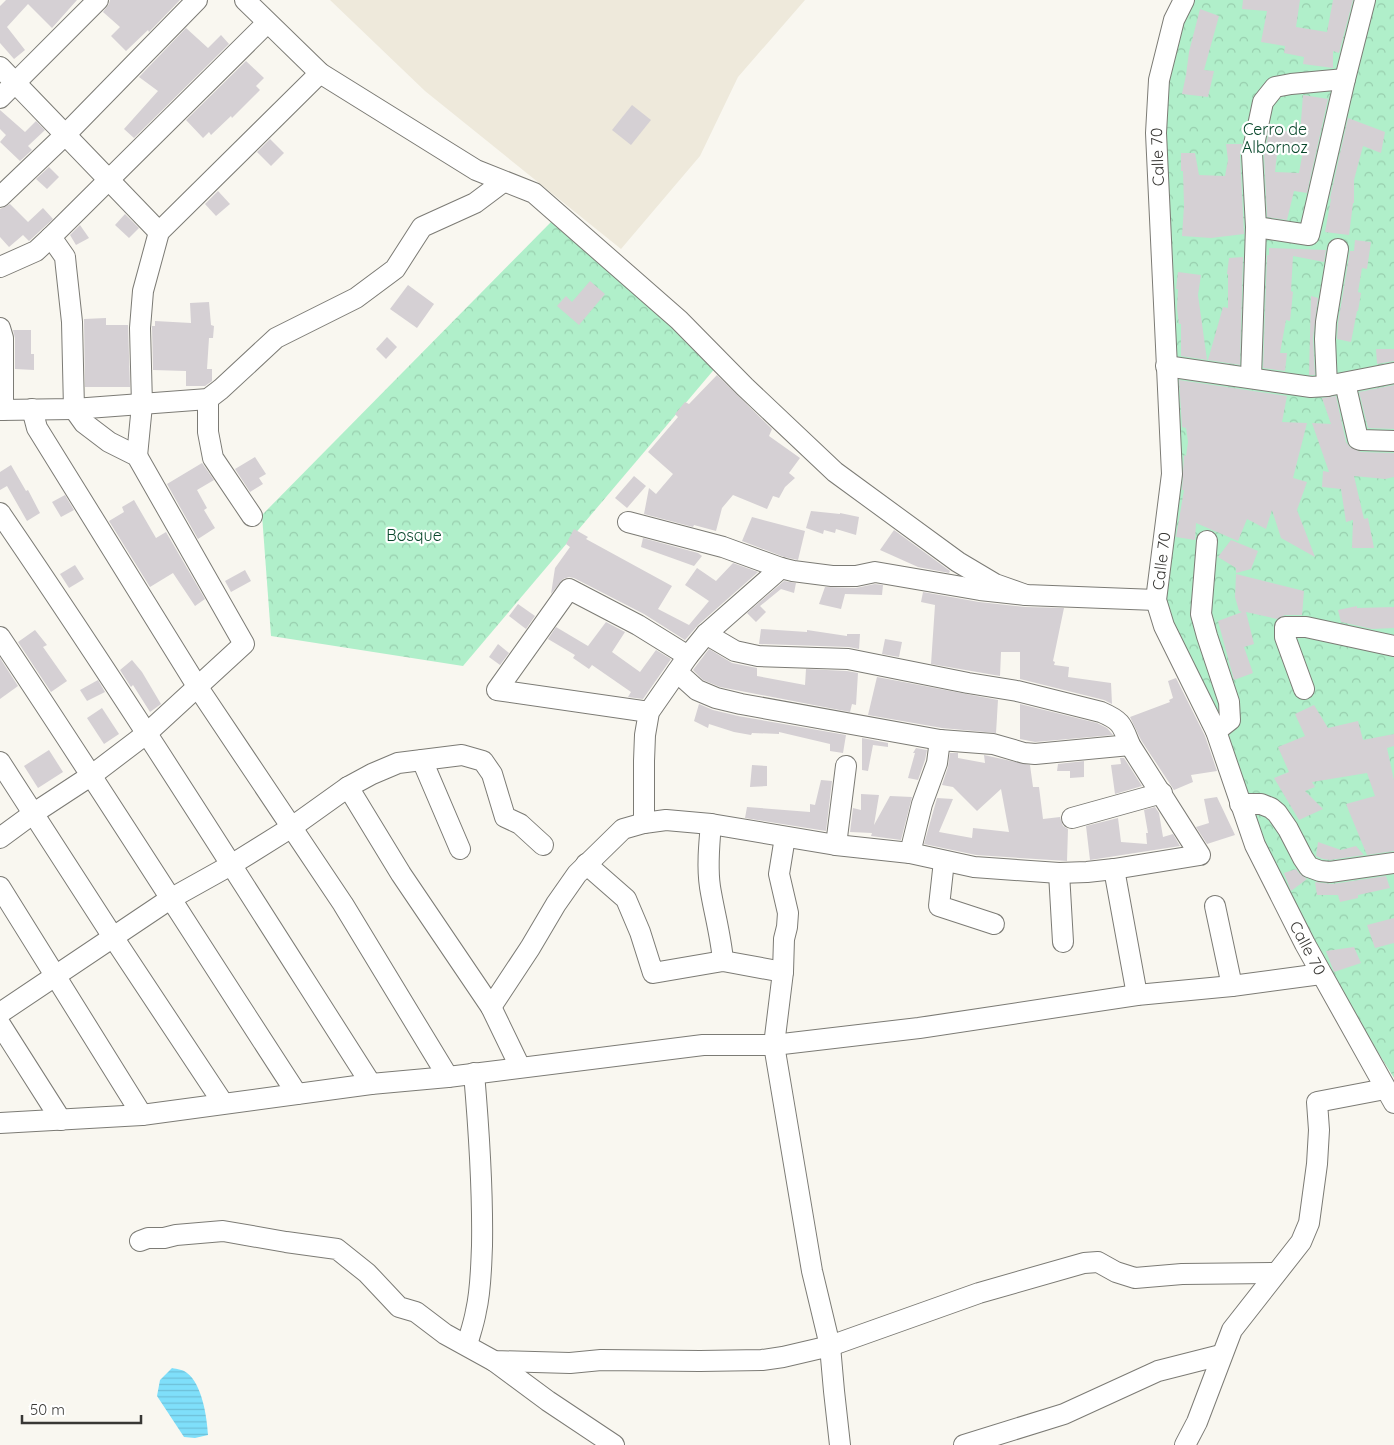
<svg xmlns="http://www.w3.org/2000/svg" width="1394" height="1445" viewBox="0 0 1394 1445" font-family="Quicksand,sans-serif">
<defs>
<pattern id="forest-crowns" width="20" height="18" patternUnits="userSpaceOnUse" patternTransform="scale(1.25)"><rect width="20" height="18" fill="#b0efca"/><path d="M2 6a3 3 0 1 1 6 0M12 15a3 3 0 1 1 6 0" fill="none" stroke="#98ceae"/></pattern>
<pattern id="water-rules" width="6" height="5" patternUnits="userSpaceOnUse" patternTransform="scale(1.25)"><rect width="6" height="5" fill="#7fdffa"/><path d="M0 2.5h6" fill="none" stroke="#6ec0d7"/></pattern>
</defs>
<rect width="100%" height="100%" fill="#f9f7f0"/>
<polygon fill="#eee9db" points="330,0 805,0 738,77 700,156 621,249 425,91"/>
<g fill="url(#forest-crowns)">
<polygon points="1189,0 1394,0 1394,1078 1327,971 1262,844 1161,601 1170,367 1156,126"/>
<polygon points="552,221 717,366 463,666 271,636 262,515"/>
</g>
<path fill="url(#water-rules)" d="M172,1368C177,1369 184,1370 187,1373C202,1384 207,1417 208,1435L195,1438L184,1437L157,1396L160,1380Z"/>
<g fill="#d5d0d4" fill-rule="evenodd">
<polygon points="6,0 77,0 52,28 28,4 7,27 25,50 14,59 0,43 0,6"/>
<polygon points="110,0 180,0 149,32 148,30 126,51 111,36 120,27 103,12 109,4"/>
<polygon points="1243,0 1300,0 1296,27 1327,32 1333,0 1353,0 1339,53 1333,51 1333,68 1303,64 1304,57 1284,53 1285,46 1261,42 1267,11 1242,9"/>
<polygon points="1200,9 1219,16 1204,70 1214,71 1208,97 1182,94 1186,75 1189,52"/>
<polygon points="186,28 208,48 221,35 229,44 134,138 124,129 158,91 139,77"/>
<polygon points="246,61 264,78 256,86 260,90 232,118 231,116 211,135 209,132 203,138 186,120"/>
<path d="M1303,95L1328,99L1307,193L1294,191L1287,220L1267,217L1264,155L1269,131L1273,132V128L1300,134ZM1278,145L1303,151L1299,173L1275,172Z"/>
<polygon points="632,105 651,120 631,145 612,130"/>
<polygon points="0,110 25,132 36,121 45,130 28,146 32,150 20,161 0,142 6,135 0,129"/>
<polygon points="1348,118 1385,132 1381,153 1363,146 1354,180 1354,203 1353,203 1349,235 1325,232 1331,199 1330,198"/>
<polygon points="270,139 284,153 271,166 257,152"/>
<polygon points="1226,144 1242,144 1240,155 1244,234 1211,238 1182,236 1184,206 1183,171 1181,171 1181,153 1195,153 1199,175 1225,176 1228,160"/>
<polygon points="49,167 59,177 47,189 36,179"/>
<polygon points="218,191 230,204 216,216 205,204"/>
<polygon points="10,204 28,222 43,208 53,219 29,241 23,235 9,247 0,237 0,209"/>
<polygon points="125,214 139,228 129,238 115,225"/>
<polygon points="80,225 89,238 76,245 70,235"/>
<polygon points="1355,240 1371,242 1367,269 1362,268 1358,292 1361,293 1358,311 1357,311 1351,342 1337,339 1338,323 1350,251 1354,251"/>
<polygon points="1269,248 1326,250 1324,262 1293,256 1291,291 1293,292 1290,321 1286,320 1280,353 1287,353 1285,371 1263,368 1267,255 1269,255"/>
<polygon points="1243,257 1240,365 1208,360 1223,307 1228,308 1228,274 1227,274 1229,258"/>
<polygon points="1178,272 1201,275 1198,295 1207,360 1181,356 1181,324 1179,324 1177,308 1178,289 1176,289"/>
<polygon points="590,281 605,294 579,325 557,306 566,296 572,302"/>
<polygon points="408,285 434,304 417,328 390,309"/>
<polygon points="1311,296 1318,298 1313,338 1315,375 1309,375"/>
<polygon points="209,302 211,325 214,326 213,338 209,338 207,369 212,369 212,381 205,386 186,386 186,371 153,370 152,328 152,326 155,326 155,321 191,323 190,303"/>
<polygon points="106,318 106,325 128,325 130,387 85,387 84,319"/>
<polygon points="13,330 31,330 31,354 34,354 34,370 15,369 15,338"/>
<polygon points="387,337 397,347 386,359 376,349"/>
<polygon points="1376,349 1394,349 1394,361 1377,364"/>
<polygon points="717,375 772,429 769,436 800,458 789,473 795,478 785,487 779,498 773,496 767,509 733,495 722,508 716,531 694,525 693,527 644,514 649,488 656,494 673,474 648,452 678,417 675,414 685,402 689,404"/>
<polygon points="1179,380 1287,396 1282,422 1307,423 1293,478 1307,482 1297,510 1315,557 1281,538 1272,510 1266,529 1247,519 1238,541 1196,523 1195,540 1176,537 1184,490 1182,490 1184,455 1186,456 1188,442 1186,428 1182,427"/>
<polygon points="1394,385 1394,429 1368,428 1359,392"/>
<polygon points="1336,396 1346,442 1350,447 1361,452 1394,453 1394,477 1385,479 1354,476 1364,519 1368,518 1374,548 1352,548 1353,520 1346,522 1341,489 1322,487 1323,471 1329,472 1312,423 1331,424 1322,398"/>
<polygon points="255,457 266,474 259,478 263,484 250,492 235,469"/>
<polygon points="202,463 214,480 197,490 207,508 204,510 215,528 198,539 167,484"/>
<polygon points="11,465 26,491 28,490 40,513 27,521 7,486 0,490 0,472"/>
<polygon points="634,476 646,486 627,508 615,498"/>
<polygon points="65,495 74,510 61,517 52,502"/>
<polygon points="134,500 156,538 166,532 205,599 195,606 173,573 150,587 109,521 124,512 122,507"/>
<polygon points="811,511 840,514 840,513 859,517 856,535 836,529 835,533 824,530 823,534 806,528"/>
<polygon points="752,517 805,531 798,560 784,557 742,541"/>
<polygon points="574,529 588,537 586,539 672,586 658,609 689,625 709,601 685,585 697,568 716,581 733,563 758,572 698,625 685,640 644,614 574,578 569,577 563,579 551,594 555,568 570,547 566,544"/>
<polygon points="894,530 950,571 949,573 918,567 880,550"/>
<polygon points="643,538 698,553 702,556 694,566 641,547"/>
<polygon points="1231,540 1258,551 1251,569 1236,573 1236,568 1218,557"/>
<polygon points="75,565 84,579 69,588 60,574"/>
<polygon points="245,570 251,581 231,592 225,581"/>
<polygon points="1236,574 1304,591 1302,615 1285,615 1277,619 1246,612 1254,644 1244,647 1253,673 1234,680 1218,621 1242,612 1239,611 1235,597"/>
<polygon points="784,581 796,583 794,593 781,589 760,606 766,612 756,622 747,613"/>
<polygon points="875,584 883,585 882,595 845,594 841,609 819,604 825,587 856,588"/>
<polygon points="923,592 979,602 1025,607 1064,608 1053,661 1055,662 1054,665 1069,667 1068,677 1111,683 1112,704 1104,700 1020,679 1020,652 1001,652 1000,676 931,664 935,605 921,602"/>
<polygon points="518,604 535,616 526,629 509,616"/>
<polygon points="1357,606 1357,608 1394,607 1394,628 1372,629 1341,622 1338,610"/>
<polygon points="606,622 625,632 612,652 640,672 656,650 671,659 643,699 628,697 631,692 592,665 589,669 573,658 575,655 548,639 556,627 588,646"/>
<polygon points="761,629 807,632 807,630 847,636 847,634 860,634 859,649 849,647 759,644"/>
<polygon points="35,630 47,645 43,647 67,681 51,692 18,642"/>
<polygon points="885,639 902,642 899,657 882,654"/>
<polygon points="498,644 509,653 500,665 489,657"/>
<polygon points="709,649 732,663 757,668 757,676 805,685 806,669 847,671 858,673 856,705 852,704 850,712 720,687 703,680 693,670"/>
<polygon points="0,658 18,686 0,699"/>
<polygon points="132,660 142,672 161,704 150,712 133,685 131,687 120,670"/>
<polygon points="877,677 998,700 996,733 942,728 868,715"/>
<polygon points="1176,678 1205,736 1217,771 1191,775 1193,782 1174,790 1141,740 1130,717 1170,702 1169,700 1173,698 1168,681"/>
<polygon points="98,680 105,692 87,701 80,690"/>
<polygon points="699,704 713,710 738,716 846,735 843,753 830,751 830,744 779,732 779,734 752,733 751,735 734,732 709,724 708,728 694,721"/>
<polygon points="1020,704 1097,723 1107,728 1113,735 1035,742 1020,739"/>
<polygon points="1314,705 1328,728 1358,721 1363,740 1394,734 1394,746 1387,748 1394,780 1394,851 1367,855 1346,804 1375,796 1367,773 1312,782 1315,787 1305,791 1323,809 1299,820 1274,778 1289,772 1278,747 1305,736 1295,714"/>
<polygon points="102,708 119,734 104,744 87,718"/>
<polygon points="862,738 888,743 888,747 873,745 868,771 862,770"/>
<polygon points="916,748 927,750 925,760 918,780 908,778 915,753 913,753"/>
<polygon points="49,750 63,772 38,788 24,766"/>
<polygon points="950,753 958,753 958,758 985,763 984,755 1030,765 1033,787 1039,787 1043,819 1060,817 1063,826 1068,829 1067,861 976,855 924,844 937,798 953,799 939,832 972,838 973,828 1009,832 1001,789 977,811 953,787 942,785 948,767"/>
<polygon points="1120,758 1124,758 1142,786 1115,794 1111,765 1121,764"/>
<polygon points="1084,761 1084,777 1070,778 1070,771 1057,771 1058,764"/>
<polygon points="752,765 767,766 767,786 750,787"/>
<polygon points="821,780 832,781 826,831 745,818 747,807 810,812 810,804 815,805"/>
<polygon points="861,794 879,795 874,825 890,796 912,797 901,840 871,836 872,833 850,832 853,808 861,810"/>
<polygon points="1217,797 1235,835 1207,844 1196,827 1209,823 1204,799"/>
<polygon points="1155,807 1159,813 1163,837 1173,834 1180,846 1090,860 1086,826 1118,818 1121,842 1147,844 1146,833 1148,833 1144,810"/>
<polygon points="1318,842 1341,850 1356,846 1364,855 1330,860 1323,859 1316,856"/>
<polygon points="1296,869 1300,874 1307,879 1291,891 1284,873"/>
<polygon points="1386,876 1390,888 1358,895 1358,898 1340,902 1338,895 1317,895 1315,882 1332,884"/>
<polygon points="1394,918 1394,943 1375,948 1367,925"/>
<polygon points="1354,947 1361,963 1334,972 1326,951"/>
</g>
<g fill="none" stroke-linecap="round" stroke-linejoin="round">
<g stroke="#7c7b75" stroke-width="22">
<g id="minor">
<polyline points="245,0 320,73 476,170 534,193 679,320 745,387 835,472 958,562 995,584 1026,595"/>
<polyline points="1184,0 1174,20 1159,80 1156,133 1172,474 1156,600 1164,626 1216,731 1255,845 1305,944 1394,1103"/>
<polyline points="0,67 159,232"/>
<polyline points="0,98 98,0"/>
<polyline points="0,197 65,135 197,0"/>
<polyline points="1256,227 1309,235 1345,79 1365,0"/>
<polyline points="0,267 36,251 51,237 267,23"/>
<polyline points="0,328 3,338 3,410"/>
<polyline points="1166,366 1311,387 1327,386 1394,373"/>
<polyline points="1251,377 1256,227 1252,154 1263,102 1275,87 1291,84 1345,79"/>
<polyline points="1345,383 1358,439 1361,440 1394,441"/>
<polyline points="1327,386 1325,339 1326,322 1338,249"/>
<polyline points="208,399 208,432 213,458 252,516"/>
<polyline points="32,409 37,428 197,686 343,904 448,1077"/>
<polyline points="0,410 74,409 208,399 221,389 276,338 356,298 395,269 422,227 475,203 503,182"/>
<polyline points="137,456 142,405 140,328 143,291 159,232 320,73"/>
<path d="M0,513C128,700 249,893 371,1084"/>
<polyline points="628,522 723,547 781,568 793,571 832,576 856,576 875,572 980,590 1026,595 1156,600"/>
<polyline points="1207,541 1201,614 1207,636 1229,702 1230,720 1216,731"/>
<path d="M0,637C101,788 198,942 297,1094"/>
<polyline points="677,672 697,690 716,698 741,704 940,740 993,744 1024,753 1035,754 1130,745"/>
<polyline points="1304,689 1285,637 1285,627 1306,627 1394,646"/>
<polyline points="649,712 497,690 569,589 638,625 688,656"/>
<polyline points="422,760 460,849"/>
<polyline points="0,762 113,937 223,1103"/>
<polyline points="348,787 401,874 491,1007 520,1067"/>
<polyline points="1240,804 1261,804 1271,808 1277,813 1288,829 1303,858 1309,867 1320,871 1330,872 1394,863"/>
<polyline points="1072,818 1162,793"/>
<polyline points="644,823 644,761 645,735 649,712 688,656 706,634 781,568"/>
<path d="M711,824C709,845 707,867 710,887C714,912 721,936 723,961"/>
<polyline points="785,837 779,874 788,913 787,927 784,939 783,972 774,1045 812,1271 830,1346 834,1391 840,1445"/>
<polyline points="0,838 34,813 92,775 146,734 244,644 137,456 109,442 84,423 74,409 72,322 66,267 65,257 51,237"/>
<polyline points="836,845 846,766"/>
<polyline points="910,853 922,804 937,763 940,740"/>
<polyline points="944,861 939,906 994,924"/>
<polyline points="586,864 626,899 640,932 653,973 723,961 783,972"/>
<polyline points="1114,869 1137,995"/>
<polyline points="1059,873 1063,942"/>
<polyline points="0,887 142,1115"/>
<polyline points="1215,906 1232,986"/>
<path d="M491,1007L530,948L556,904L577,874L623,829L644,823L666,820L711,824L836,845L910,853L974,867L1059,873L1087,872L1114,869L1200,855L1130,745C1122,725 1122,721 1101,712L1017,691L968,683L848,659L758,656L735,651L706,634"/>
<polyline points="0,1013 170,899 231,865 292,827 348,787 372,774 398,763 462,755 483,761 492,774 505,817 520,824 543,845"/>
<polyline points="0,1024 61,1120"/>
<polyline points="0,1123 142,1115 371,1084 448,1077 703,1045 774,1045 919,1028 1137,995 1232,986 1321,974"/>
<polyline points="140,1241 148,1238 164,1238 176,1235 223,1231 286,1242 337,1249 367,1273 399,1307 416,1312 445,1334 494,1361 570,1363 601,1360 700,1361 762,1360 783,1357 830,1346 979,1293 1084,1263 1098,1262 1116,1272 1135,1278 1182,1274 1276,1273"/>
<path d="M467,1345C470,1334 474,1323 476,1311C481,1290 481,1268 482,1246C483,1188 479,1131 474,1073"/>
<polyline points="494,1361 548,1401 614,1445"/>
<polyline points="964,1445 1064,1414 1158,1371 1221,1355"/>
<polyline points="1185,1445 1197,1422 1232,1330 1301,1242 1309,1223 1317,1164 1319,1130 1317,1102 1385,1089"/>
</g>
</g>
<use href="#minor" stroke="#fff" stroke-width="20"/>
</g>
<g text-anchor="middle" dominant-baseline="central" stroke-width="4.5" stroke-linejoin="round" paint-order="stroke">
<g font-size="16" fill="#09482c" stroke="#fff">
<text x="1275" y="129">Cerro de<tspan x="1275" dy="18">Albornoz</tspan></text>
<text x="414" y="535">Bosque</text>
</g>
<g font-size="16" fill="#383734" stroke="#fff">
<text transform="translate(1157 157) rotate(-92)">Calle 70</text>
<text transform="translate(1161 561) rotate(-83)">Calle 70</text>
<text transform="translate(1308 948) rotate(62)">Calle 70</text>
</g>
</g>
<path d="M22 1415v8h119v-8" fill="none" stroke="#383734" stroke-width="2.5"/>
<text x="30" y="1415" font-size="15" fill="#383734" stroke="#ffffff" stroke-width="4" paint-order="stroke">50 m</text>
</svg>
